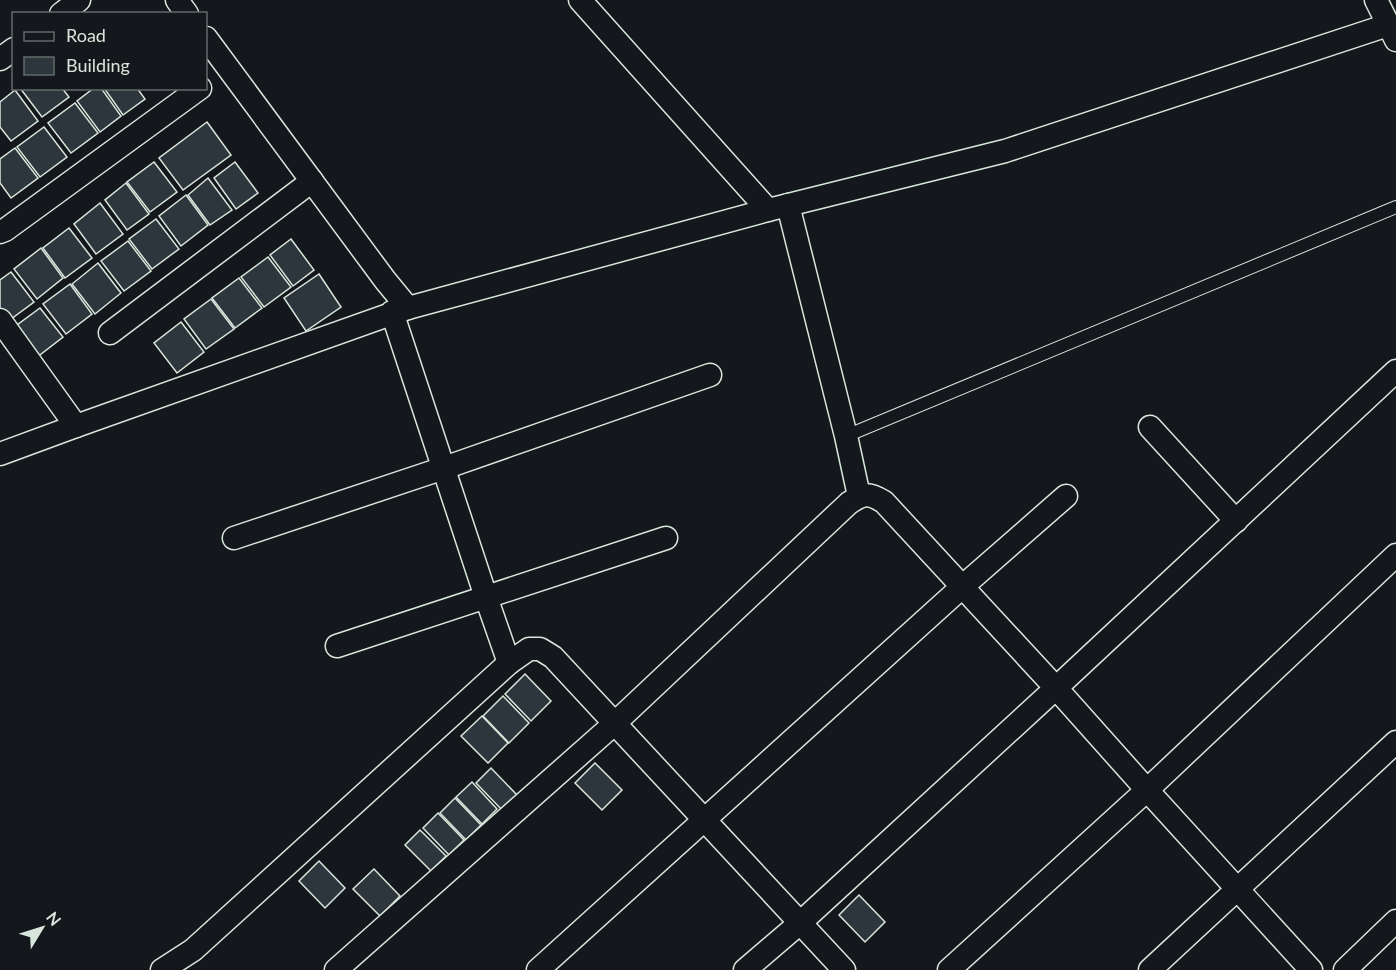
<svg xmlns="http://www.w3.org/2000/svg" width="1396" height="970" viewBox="0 0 1396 970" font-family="Lato,sans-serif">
<rect width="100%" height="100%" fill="#14181c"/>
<g fill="#2c363c" stroke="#d8e6dc" stroke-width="1.5">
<polygon points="20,88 62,88 69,97 42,117"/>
<polygon points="94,88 101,88 121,116 100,132 77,101"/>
<polygon points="104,88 137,88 145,99 123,115"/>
<polygon points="15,90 38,121 11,141 0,127 0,102"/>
<polygon points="75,103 98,133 71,153 48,123"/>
<polygon points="207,122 231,155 183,190 159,158"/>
<polygon points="44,127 67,157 40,177 17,147"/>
<polygon points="15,148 38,178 11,198 0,183 0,159"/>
<polygon points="154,162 177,192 150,212 127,182"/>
<polygon points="235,162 258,193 236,209 214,178"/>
<polygon points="208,178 232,210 210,225 188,195"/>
<polygon points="126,183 149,214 127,230 105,200"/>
<polygon points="186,195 208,225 181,246 159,216"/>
<polygon points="100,203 123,234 96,254 74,224"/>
<polygon points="156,219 179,249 152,269 129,239"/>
<polygon points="69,228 92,258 65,278 43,248"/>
<polygon points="291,239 314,270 293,286 270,255"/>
<polygon points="128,241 151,271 124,291 101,261"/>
<polygon points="41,248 63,278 37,299 14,269"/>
<polygon points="268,257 291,287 264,307 241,277"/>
<polygon points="98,263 121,293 95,314 72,284"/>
<polygon points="11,272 34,302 7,322 0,313 0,280"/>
<polygon points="319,274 341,307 306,331 284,298"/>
<polygon points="239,278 262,308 235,328 212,298"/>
<polygon points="70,284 92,314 66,334 43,304"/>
<polygon points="211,299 234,329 206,349 184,319"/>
<polygon points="40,308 63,337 36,358 13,328"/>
<polygon points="181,322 204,352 177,373 154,343"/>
<polygon points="525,674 551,701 531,721 505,694"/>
<polygon points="503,696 529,723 509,743 483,716"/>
<polygon points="482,716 508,743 488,763 461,736"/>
<polygon points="595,763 622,790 602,810 575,783"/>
<polygon points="491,768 517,795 502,810 476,783"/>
<polygon points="472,782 497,809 482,824 456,797"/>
<polygon points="455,798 481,825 466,840 440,813"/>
<polygon points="438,813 464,840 449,855 423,828"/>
<polygon points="420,830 446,856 431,871 405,845"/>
<polygon points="319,861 345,888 325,908 299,881"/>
<polygon points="374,869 400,896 380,916 353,889"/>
<polygon points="859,895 885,922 865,942 839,915"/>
</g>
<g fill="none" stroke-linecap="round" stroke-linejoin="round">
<g stroke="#d8e6dc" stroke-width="14">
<polyline id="service" points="846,436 1396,207"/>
</g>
<g stroke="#d8e6dc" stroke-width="25">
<g id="minor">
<polyline points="177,0 187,14"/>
<polyline points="580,0 768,210"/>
<polyline points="1376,0 1396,40"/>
<polyline points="61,14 79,0"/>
<polyline points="206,38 385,280 408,308"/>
<polyline points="0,59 14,49"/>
<polyline points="788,205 846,436 859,496"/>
<polyline points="0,232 5,230 200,88"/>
<polyline points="392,312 486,597 509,663"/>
<polyline points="0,320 76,426"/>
<polyline points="110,333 312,181"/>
<polyline points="1150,427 1236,521"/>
<polyline points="0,454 76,426 408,308 768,210 1005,151 1388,25"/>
<polyline points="234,538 444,468 710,375"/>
<polyline points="337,646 666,538"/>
<polyline points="162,970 193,950 509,663 529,649 540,649 553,657 844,970"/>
<path d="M336,970L614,724L849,503C864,493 869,493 884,502L1056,688L1147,790L1311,970"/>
<polyline points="538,970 962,587 1066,496"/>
<polyline points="745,970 800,923 1056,688 1396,371"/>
<polyline points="949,970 1147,790 1396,555"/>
<polyline points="1150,970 1396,742"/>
<polyline points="1345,970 1396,921"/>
</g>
</g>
<use href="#service" stroke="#14181c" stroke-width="12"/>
<use href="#minor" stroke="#14181c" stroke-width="22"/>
</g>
<rect x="12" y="12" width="195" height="78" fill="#14181c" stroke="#626a69" stroke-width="1.5"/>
<rect x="24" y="32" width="30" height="9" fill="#14181c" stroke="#626a69" stroke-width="1.5"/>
<text x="66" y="42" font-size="18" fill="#d8e6dc">Road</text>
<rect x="24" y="57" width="30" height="18" fill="#2c363c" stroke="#626a69" stroke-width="1.5"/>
<text x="66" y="72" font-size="18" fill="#d8e6dc">Building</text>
<g transform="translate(42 928) rotate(52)" stroke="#14181c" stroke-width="4.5" paint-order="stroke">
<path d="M0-4.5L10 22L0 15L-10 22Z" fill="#d8e6dc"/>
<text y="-9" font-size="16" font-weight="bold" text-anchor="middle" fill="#d8e6dc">N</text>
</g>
</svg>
